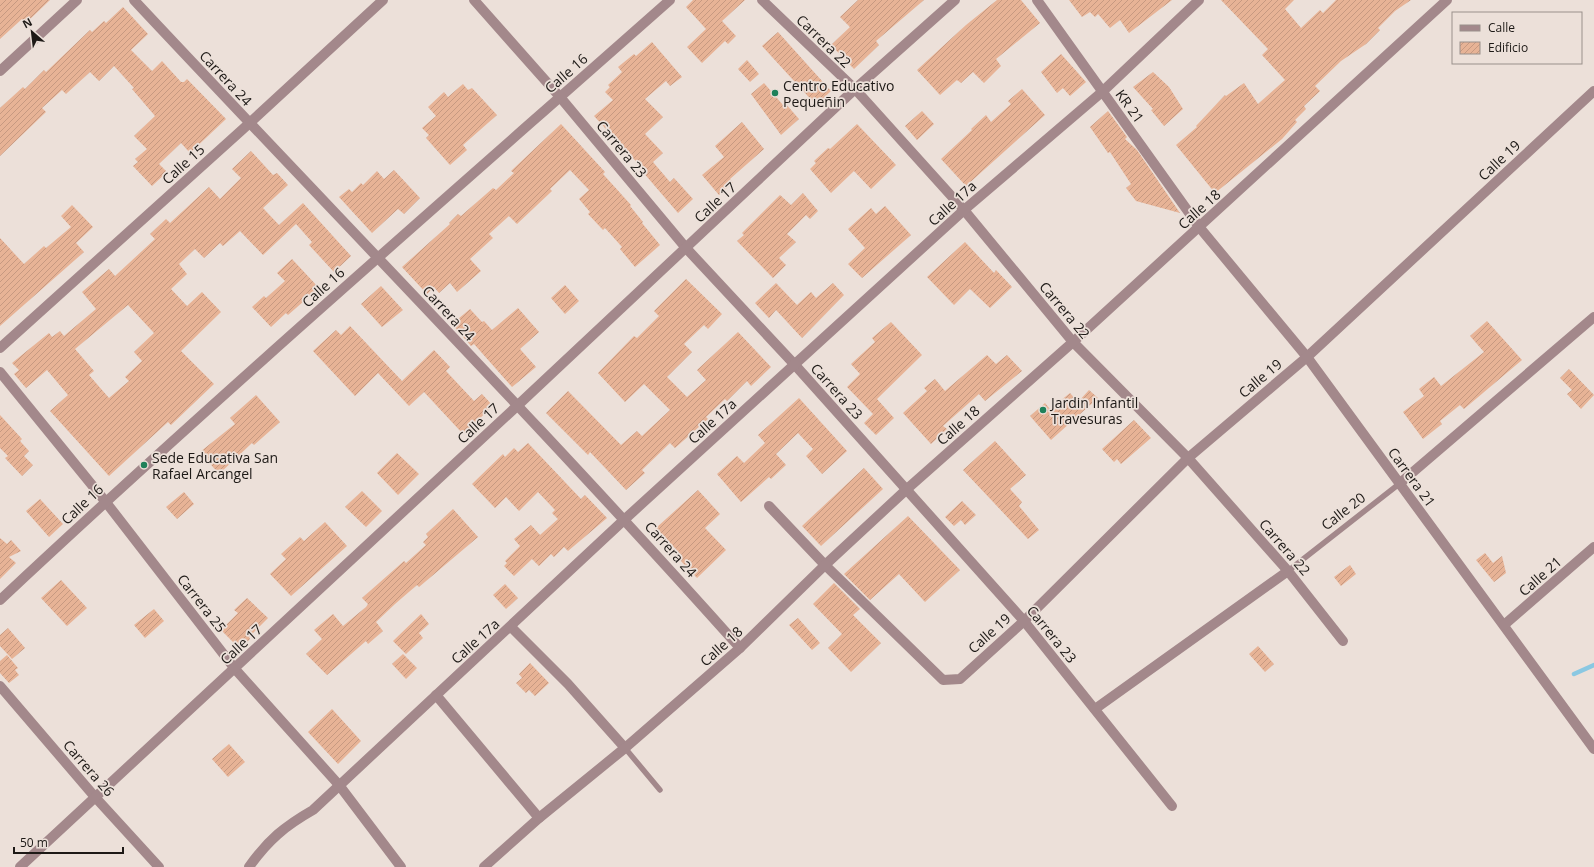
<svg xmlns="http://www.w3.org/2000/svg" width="1594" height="867" viewBox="0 0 1594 867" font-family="'Open Sans',sans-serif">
<defs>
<pattern id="building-hatch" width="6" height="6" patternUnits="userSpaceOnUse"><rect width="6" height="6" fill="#e7b396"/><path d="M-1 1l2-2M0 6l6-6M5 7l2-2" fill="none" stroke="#c69981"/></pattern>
</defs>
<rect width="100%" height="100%" fill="#ece0d9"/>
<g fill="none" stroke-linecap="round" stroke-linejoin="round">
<polyline stroke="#8ac8e2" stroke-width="4.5" points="1574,674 1594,665"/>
</g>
<g fill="url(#building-hatch)" fill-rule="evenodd">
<polygon points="0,0 50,0 26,23 22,19 0,39"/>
<polygon points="693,0 745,0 722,21 736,36 728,44 725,41 702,63 687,47 706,29 686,7"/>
<polygon points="858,0 924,0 876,41 879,45 854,69 831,45 850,27 840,17"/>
<polygon points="997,0 1021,0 1040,23 996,59 1001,66 984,83 973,72 961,83 957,80 940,95 917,70 966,25"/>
<polygon points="1069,0 1172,0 1129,33 1120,20 1110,28 1098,14 1095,17 1090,12 1082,17"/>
<polygon points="1221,0 1294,0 1285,9 1301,28 1320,10 1323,13 1336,0 1411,0 1395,11 1378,28 1380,30 1366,44 1341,61 1315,86 1320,91 1304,106 1306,109 1295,120 1297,122 1282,139 1215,193 1176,145 1197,127 1196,126 1225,95 1226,96 1244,83 1258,104 1285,80 1262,55 1268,49"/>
<polygon points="123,7 148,34 131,50 152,71 162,61 181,82 184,82 187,79 226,119 190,153 181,143 159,164 167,172 152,186 133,166 138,162 135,159 147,149 134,136 155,116 132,89 134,88 114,66 99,81 90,72 66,94 62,90 42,108 46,112 0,156 0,108 23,87 25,89 44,70 46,72 90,30 92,32 104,21 106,23"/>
<polygon points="778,32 831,91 816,105 762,46"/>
<polygon points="652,42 682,77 670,86 666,81 645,99 663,117 645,134 663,153 653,162 670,182 674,178 693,199 678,213 642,171 644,170 594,116 613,100 605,92 610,87 608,85 622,72 618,67 634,54 636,56"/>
<polygon points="1061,54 1086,82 1070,96 1063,88 1057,93 1041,72"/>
<polygon points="747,60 759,74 750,82 738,69"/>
<polygon points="1153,72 1169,87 1183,109 1164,126 1151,110 1153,109 1133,87"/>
<polygon points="764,83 783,105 785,103 799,119 781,135 751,94"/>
<polygon points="463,84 468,90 472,88 497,115 463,145 467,150 450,165 426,138 429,135 422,128 436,116 428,107 444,92 448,97"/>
<polygon points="1022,89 1045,115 966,186 941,159 972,130 971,129 986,115 991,122 1011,104 1008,101"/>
<polygon points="922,111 934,124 917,140 905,126"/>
<polygon points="1108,111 1127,137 1125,139 1137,150 1180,213 1136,201 1126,188 1131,184 1110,152 1108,153 1090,127"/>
<polygon points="742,122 764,149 730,179 733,183 719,195 702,175 724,157 715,146"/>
<polygon points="561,124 605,172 603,174 631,205 630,206 643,222 642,223 660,245 635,267 620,249 622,247 605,228 603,230 588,214 590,212 579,199 589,190 570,170 550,189 552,191 517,224 509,216 489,234 493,238 470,259 481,271 457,292 450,283 439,293 434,287 427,294 402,267 450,224 449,223 458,214 461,216 493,188 496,190 514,173 511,171"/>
<polygon points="857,124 896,165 871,189 854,171 831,193 810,169 816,163 814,161 828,148 830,149"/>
<path d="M251,151L273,175L277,173L288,185L263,208L279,225L303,203L351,256L334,272L309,245L312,242L296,224L263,255L240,231L223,246L220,243L204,258L195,249L179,264L187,274L171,289L187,306L202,292L221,312L181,351L214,384L171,425L168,422L109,476L50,411L68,395L47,370L26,388L14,374L19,370L12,363L49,333L52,337L60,331L64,336L96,309L82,292L109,269L115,276L155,239L150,234L166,219L170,223L209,187L220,199L241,178L232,169ZM128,305L154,333L134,352L142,361L125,377L129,381L109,398L89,375L94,371L75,349Z"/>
<polygon points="394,170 420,198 404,214 398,209 372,233 339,197 349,189 352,192 361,183 363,185 377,171 384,179"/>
<polygon points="803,193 818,211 810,219 806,215 787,234 796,242 779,258 786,265 773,278 737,241 744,235 742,233 780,195 791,205"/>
<polygon points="72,205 93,227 76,243 84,252 0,326 0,238 24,264 44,246 46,248 71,227 61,216"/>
<polygon points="885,206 911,235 862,278 848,264 865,248 848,229 871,208 876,214"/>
<polygon points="965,242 994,273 996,270 1012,287 990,308 970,289 954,305 927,277"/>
<polygon points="292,259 319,288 288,315 286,313 271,327 252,307 264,296 266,298 285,281 277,273"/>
<polygon points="686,279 722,314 708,329 704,325 684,344 692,352 667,377 687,397 706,380 697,370 738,332 771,367 751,386 747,381 727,401 725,399 706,417 708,419 675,448 670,443 642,470 645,473 626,490 590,452 588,455 546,413 568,391 621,445 637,431 642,436 670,410 644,384 625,402 598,373 634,336 637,338 659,316 654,311"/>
<polygon points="776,283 797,305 811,292 816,298 833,283 844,295 802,338 776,310 769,318 755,303"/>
<polygon points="565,285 579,301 565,314 551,298"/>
<polygon points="381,286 403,310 382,327 361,304"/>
<polygon points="518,308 539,332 520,349 536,367 512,387 474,344 471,346 452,324 470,309 482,322 484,321 492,330"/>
<polygon points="1487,321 1522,360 1464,409 1460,405 1440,421 1442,424 1423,439 1403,412 1424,396 1419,389 1434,377 1441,386 1484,352 1470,336"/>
<polygon points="891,322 922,355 877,399 894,418 876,435 864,423 873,414 847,387 860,374 851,364 875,342 872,338"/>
<polygon points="350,326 402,381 434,350 450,367 446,371 474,401 482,394 493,406 463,434 424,392 409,406 378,373 355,396 313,351 336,330 341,335"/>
<polygon points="987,355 996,364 1007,355 1022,371 985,401 979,394 943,426 947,429 931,444 903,413 927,391 924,388 935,379 945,391"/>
<polygon points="1569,369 1594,395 1581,409 1567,394 1572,390 1560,378"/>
<polygon points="1089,390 1098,398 1051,440 1030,416 1045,403 1050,409 1070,393 1078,402"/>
<polygon points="256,395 280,422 254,445 252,443 219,474 200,452 235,424 230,418"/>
<polygon points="799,398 847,451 822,474 806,456 813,449 798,433 776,454 786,465 771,479 769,477 741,502 717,474 737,456 744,463 765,443 758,435"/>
<polygon points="0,415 22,439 20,441 29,451 24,456 33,465 22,476 5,458 8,456 0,448"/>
<polygon points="1134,420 1151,438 1121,464 1117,459 1114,462 1102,449"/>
<polygon points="995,441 1026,475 1010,489 1022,502 1019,506 1039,530 1028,539 963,470"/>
<polygon points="528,443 581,499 585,495 607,518 568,551 564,547 554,557 551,554 539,566 532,559 514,576 504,566 507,563 505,561 520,546 514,539 531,525 540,535 558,519 552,513 555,510 538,492 519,511 506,497 495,508 472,484 503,454 505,457 514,448 518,452"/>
<polygon points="397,453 419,474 398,495 377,473"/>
<polygon points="864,468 883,489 821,546 802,526"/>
<polygon points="698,490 720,514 705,528 726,550 697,578 679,559 682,556 656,528"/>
<polygon points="362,491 382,511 366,527 345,507"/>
<polygon points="184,492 194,504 177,519 166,507"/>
<polygon points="40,499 63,524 49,537 26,511"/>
<polygon points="962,501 976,515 965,525 961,520 954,526 945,517"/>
<polygon points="453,509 478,537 419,587 417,585 395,604 376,622 383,631 368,644 366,641 327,675 306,654 322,639 314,630 333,614 343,626 366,607 368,604 362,598 404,561 406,563 426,545 423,542 428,537 426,534"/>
<polygon points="908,516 960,570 925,602 899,574 870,600 844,574"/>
<polygon points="325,522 347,546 291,596 270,574 286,559 281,554 300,537 304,541"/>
<polygon points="0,538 7,544 11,540 21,551 9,557 16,563 0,579"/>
<polygon points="1485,553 1493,563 1502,556 1506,573 1494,582 1476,560"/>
<polygon points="1350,565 1356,574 1341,586 1334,577"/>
<polygon points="61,580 87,608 67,626 41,598"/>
<polygon points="834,583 860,609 853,615 881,643 851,672 828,648 842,634 813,604"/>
<polygon points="505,584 518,598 506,609 493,595"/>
<polygon points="247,598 268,618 249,637 250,639 240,649 221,630 238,613 234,610"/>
<polygon points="154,609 164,621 145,638 134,625"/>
<polygon points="421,614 429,624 419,633 423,638 406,654 393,641"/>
<polygon points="798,618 820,643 812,650 789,625"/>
<polygon points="8,628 25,648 12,659 0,646 0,635"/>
<polygon points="1258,646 1274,664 1265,672 1249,654"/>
<polygon points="403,654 417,668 406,679 392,664"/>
<polygon points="7,655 18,668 15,670 19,675 9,683 0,673 0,661"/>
<polygon points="530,663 549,683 535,696 529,690 526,693 516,683 522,678 519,674"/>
<polygon points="332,709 361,741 338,764 308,732"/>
<polygon points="229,744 245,762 228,777 212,759"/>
</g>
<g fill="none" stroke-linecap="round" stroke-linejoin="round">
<g stroke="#a3888b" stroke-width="5.5">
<polyline points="1288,571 1399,484"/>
<polyline points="625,748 660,790"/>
</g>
<g stroke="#a3888b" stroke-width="10">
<path d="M134,0C336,216 543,427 740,648"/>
<polyline points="474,0 560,97 686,248 795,365 1024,621 1172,806"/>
<polyline points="762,0 855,89 964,210 1073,342 1188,458 1288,571 1343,641"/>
<polyline points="1037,0 1200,228 1307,357 1594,749"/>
<polyline points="0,71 77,0"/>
<polyline points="0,348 243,129 383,0"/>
<polyline points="0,372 105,501 235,669 339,785 401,867"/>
<polyline points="1399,484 1594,317"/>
<polyline points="769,506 825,565 943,680 960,679 1024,621 1188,458 1307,357 1594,91"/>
<path d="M0,600C219,395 445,199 670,0"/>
<polyline points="1504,625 1594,547"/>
<polyline points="511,627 568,684 625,748"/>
<polyline points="0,686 95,797 159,867"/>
<polyline points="436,695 539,818"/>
<polyline points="1095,709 1288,571"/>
<polyline points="20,867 517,406 855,89 955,0"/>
<path d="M249,867C268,840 285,826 313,810L625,519L964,210L1102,92L1199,0"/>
<polyline points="484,867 539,818 625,748 740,648 825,565 907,489 1073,342 1447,0"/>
</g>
</g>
<g fill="#1f815a" stroke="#ece0d9" stroke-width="1.5">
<circle cx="775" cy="93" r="4"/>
<circle cx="1043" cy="410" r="4"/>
<circle cx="144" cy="465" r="4"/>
</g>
<g text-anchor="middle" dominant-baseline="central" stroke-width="3.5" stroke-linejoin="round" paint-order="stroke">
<g font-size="14" fill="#1d1916" stroke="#ece0d9">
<text transform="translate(824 41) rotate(44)">Carrera 22</text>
<text transform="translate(566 73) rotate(-41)">Calle 16</text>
<text transform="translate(226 78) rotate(47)">Carrera 24</text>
<text transform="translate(1130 106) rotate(54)">KR 21</text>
<text transform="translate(622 149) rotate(50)">Carrera 23</text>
<text transform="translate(1499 160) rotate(-43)">Calle 19</text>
<text transform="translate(183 164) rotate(-42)">Calle 15</text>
<text transform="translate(715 202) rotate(-43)">Calle 17</text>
<text transform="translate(952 203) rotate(-42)">Calle 17a</text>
<text transform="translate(1199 209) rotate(-42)">Calle 18</text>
<text transform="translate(323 287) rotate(-42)">Calle 16</text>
<text transform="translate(1065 310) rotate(50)">Carrera 22</text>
<text transform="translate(449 313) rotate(47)">Carrera 24</text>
<text transform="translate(1260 378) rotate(-40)">Calle 19</text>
<text transform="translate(837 391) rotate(48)">Carrera 23</text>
<text transform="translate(712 421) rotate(-42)">Calle 17a</text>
<text transform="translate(478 423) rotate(-43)">Calle 17</text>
<text transform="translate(958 425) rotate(-41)">Calle 18</text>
<text transform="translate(1412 477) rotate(54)">Carrera 21</text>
<text transform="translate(82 504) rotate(-43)">Calle 16</text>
<text transform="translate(1343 511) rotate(-38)">Calle 20</text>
<text transform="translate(1285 547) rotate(49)">Carrera 22</text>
<text transform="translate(671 549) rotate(48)">Carrera 24</text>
<text transform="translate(1540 576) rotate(-41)">Calle 21</text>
<text transform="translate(202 603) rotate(52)">Carrera 25</text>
<text transform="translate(989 633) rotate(-42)">Calle 19</text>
<text transform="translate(1052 634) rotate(51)">Carrera 23</text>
<text transform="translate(475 641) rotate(-42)">Calle 17a</text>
<text transform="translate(241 644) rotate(-43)">Calle 17</text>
<text transform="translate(721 646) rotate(-42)">Calle 18</text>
<text transform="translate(89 768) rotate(49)">Carrera 26</text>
</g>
<g font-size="14" fill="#1d1916" stroke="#ece0d9" text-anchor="start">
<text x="783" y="85">Centro Educativo<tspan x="783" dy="16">Pequeñin</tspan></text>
<text x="1051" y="402">Jardin Infantil<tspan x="1051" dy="16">Travesuras</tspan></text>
<text x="152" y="457">Sede Educativa San<tspan x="152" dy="16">Rafael Arcangel</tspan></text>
</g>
</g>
<rect x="1452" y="12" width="130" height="52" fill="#ece0d9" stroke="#99908b"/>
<rect x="1460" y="25" width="20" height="6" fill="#a3888b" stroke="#99908b"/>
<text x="1488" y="32" font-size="12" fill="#1d1916">Calle</text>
<rect x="1460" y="42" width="20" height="12" fill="url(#building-hatch)" stroke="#99908b"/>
<text x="1488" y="52" font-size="12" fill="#1d1916">Edificio</text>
<g transform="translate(32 32) rotate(332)" stroke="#ece0d9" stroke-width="3" paint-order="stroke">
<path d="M0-3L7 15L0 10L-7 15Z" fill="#1d1916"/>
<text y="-6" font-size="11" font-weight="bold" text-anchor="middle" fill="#1d1916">N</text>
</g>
<path d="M14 847v6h109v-6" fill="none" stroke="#1d1916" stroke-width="2"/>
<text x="20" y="847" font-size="12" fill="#1d1916" stroke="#ece0d9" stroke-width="3" paint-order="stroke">50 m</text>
</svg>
